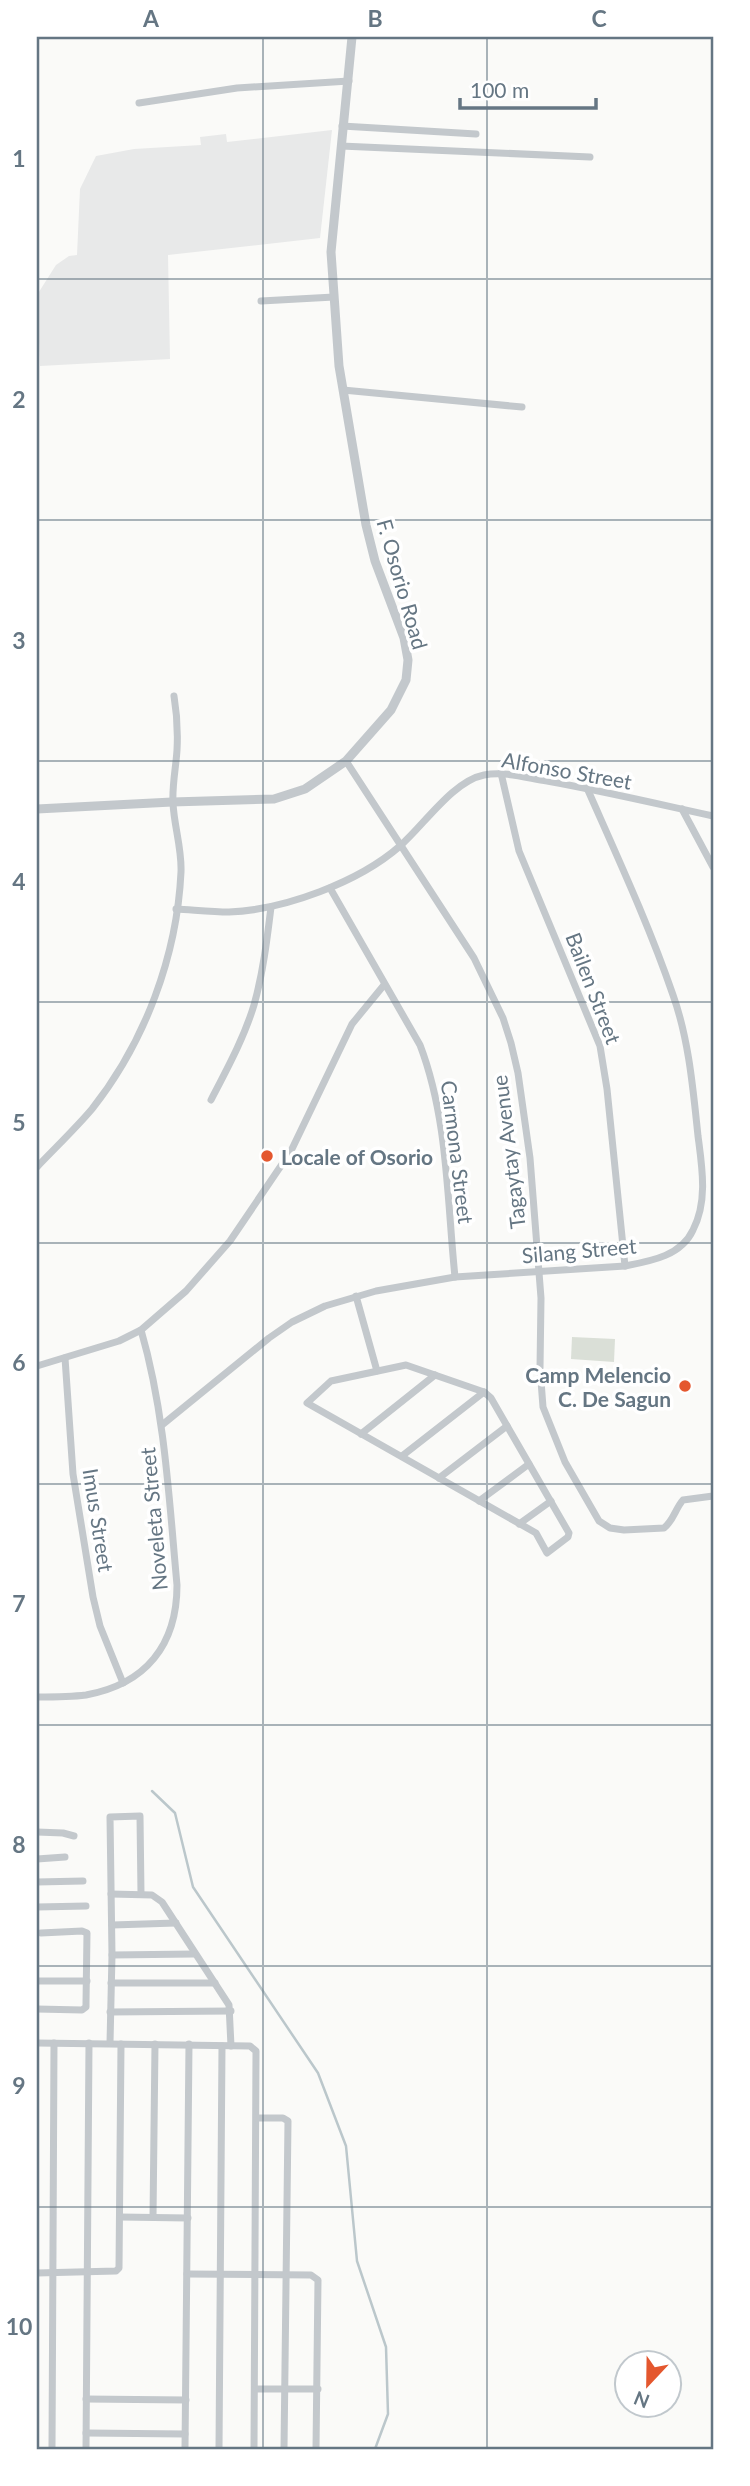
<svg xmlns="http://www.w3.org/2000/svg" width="750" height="2486" viewBox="0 0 750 2486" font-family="Lato,sans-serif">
<rect width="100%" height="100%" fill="#fafaf8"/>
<polygon fill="#e8e9e9" points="332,130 320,238 168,255 170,359 40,366 37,295 56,265 69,256 77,255 80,189 96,156 134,149 201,145 200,137 226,134 227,142"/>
<polygon fill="#dadfd7" points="572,1337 615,1339 614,1362 571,1359"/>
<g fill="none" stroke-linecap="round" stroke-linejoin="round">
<polyline stroke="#bbc7cb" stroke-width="2.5" points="152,1791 175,1813 193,1887 318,2073 346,2146 357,2261 386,2347 388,2414 375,2449"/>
<g stroke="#c3c8cc" stroke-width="7">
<polyline points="139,103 237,88 349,81"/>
<polyline points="342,126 476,134"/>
<polyline points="341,146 590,157"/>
<polyline points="261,301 334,297"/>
<polyline points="343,390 522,407"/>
<path d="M346,761L474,958L503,1018L511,1043L518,1073L530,1158L541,1298L540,1368L543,1407L565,1462L599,1521L610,1528L624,1530L664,1528C674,1520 675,1509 683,1500L713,1496"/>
<polyline points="501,773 519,851 600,1046 607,1089 625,1266"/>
<polyline points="682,809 713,867"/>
<path d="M330,888L420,1045C448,1118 447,1200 455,1277"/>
<path d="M176,909C194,910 212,912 229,912C284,910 359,882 400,846C424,825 453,781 484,775C505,771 527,778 547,781C603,791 658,804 713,816"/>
<path d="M211,1100C227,1069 244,1038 254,1005C263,973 267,940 271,907"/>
<path d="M37,1167C55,1148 75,1129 92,1109C145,1042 177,956 181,872C182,849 174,826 173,803C172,785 176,767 177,750C178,731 177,714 174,696"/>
<polyline points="356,1296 377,1371"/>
<polyline points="65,1358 73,1474 93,1597 100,1626 123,1683"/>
<polygon points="406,1365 484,1392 491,1398 569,1533 568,1537 547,1553 536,1533 307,1403 331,1381"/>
<polyline points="37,1366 119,1341 141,1330 186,1291 230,1241 291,1151 352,1024 384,985"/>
<path d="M162,1425L269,1338L292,1322L325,1306L376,1291L455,1277L625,1266C651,1261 681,1256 693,1230C708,1201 702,1167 698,1136C693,1089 689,1040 673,995C649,925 617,856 587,788"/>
<polyline points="361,1434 435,1375"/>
<polyline points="402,1456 484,1392"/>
<polyline points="439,1478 507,1426"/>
<polyline points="479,1501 529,1464"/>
<polyline points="519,1524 551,1501"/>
<path d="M37,1697C53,1697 70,1697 86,1695C146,1684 177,1645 177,1585C169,1499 165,1413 141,1330"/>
<polyline points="37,1832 63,1833 74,1836"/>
<polyline points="37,1859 65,1857"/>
<polyline points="37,1882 83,1881"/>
<polyline points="111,1894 152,1895 162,1902 229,2005 231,2046"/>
<polyline points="37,1907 86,1906"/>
<polyline points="112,1925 176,1923"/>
<polyline points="112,1955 194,1954"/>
<polyline points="37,1981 87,1981"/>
<polyline points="111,1983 215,1983"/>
<polyline points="37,2009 82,2010 86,2007 86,2003 87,1933 82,1931 41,1933"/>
<polyline points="110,2012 231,2011"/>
<polyline points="37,2043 250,2046 256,2051 254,2449"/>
<polyline points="110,2043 112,1955 110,1817 140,1816 141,1894"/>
<polyline points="257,2118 283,2118 288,2121 284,2449"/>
<polyline points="120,2217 188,2218"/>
<polyline points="153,2217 155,2044"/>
<polyline points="37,2273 116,2271 119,2268 121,2044"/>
<polyline points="187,2274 311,2275 318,2280 316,2449"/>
<polyline points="255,2389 318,2389"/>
<polyline points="86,2399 186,2400"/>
<polyline points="86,2433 185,2434"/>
<polyline points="52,2449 54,2043"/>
<polyline points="86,2449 89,2043"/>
<polyline points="185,2449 189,2044"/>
<polyline points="219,2449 222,2046"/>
</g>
<polyline stroke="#c3c8cc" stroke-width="9" points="37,809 172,802 274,799 305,789 346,761 391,710 406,680 408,660 404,638 375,561 366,525 339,366 331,252 352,37"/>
</g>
<path fill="none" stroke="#657683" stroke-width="2" stroke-opacity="0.55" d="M263,37V2449M487,37V2449M37,279H713M37,520H713M37,761H713M37,1002H713M37,1243H713M37,1484H713M37,1725H713M37,1966H713M37,2207H713"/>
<g fill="#e4572e" stroke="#fff" stroke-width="2.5">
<circle cx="267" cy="1156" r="7"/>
<circle cx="685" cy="1386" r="7"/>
</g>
<g text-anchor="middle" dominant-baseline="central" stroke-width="7" stroke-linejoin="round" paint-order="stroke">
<g font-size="21" fill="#657683" stroke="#fff">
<text transform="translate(403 584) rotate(74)">F. Osorio Road</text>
<text transform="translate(567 770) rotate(10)">Alfonso Street</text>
<text transform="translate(594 988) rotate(69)">Bailen Street</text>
<text transform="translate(458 1152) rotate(83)">Carmona Street</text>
<text transform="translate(508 1152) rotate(-97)">Tagaytay Avenue</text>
<text transform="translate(579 1250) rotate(-5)">Silang Street</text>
<text transform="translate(153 1519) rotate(-95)">Noveleta Street</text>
<text transform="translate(99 1520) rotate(81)">Imus Street</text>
</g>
<g font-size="21" font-weight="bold" fill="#657683" stroke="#fff" text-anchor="start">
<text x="281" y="1156">Locale of Osorio</text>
<text x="671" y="1374" text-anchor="end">Camp Melencio<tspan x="671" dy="24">C. De Sagun</tspan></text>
</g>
</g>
<rect width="750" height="2486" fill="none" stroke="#ffffff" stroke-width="77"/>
<g transform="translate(648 2384) rotate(202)"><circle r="33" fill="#ffffff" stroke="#c1c8cd" stroke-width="2"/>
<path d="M0-5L12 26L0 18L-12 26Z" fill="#e4572e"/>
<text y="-10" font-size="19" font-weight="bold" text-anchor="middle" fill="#657683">N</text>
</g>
<path d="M460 98v10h136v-10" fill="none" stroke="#657683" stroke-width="3.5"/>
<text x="470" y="98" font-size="21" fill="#657683" stroke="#ffffff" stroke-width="5" paint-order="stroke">100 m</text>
<rect x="38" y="38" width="674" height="2410" fill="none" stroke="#657683" stroke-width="2.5"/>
<g font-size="23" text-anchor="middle" font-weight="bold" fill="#657683">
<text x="151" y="27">A</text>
<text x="375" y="27">B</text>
<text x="599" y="27">C</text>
<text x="19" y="167">1</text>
<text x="19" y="408">2</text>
<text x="19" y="649">3</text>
<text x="19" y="890">4</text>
<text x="19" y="1131">5</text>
<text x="19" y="1371">6</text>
<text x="19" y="1612">7</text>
<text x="19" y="1853">8</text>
<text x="19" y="2094">9</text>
<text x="19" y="2335">10</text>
</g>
</svg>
